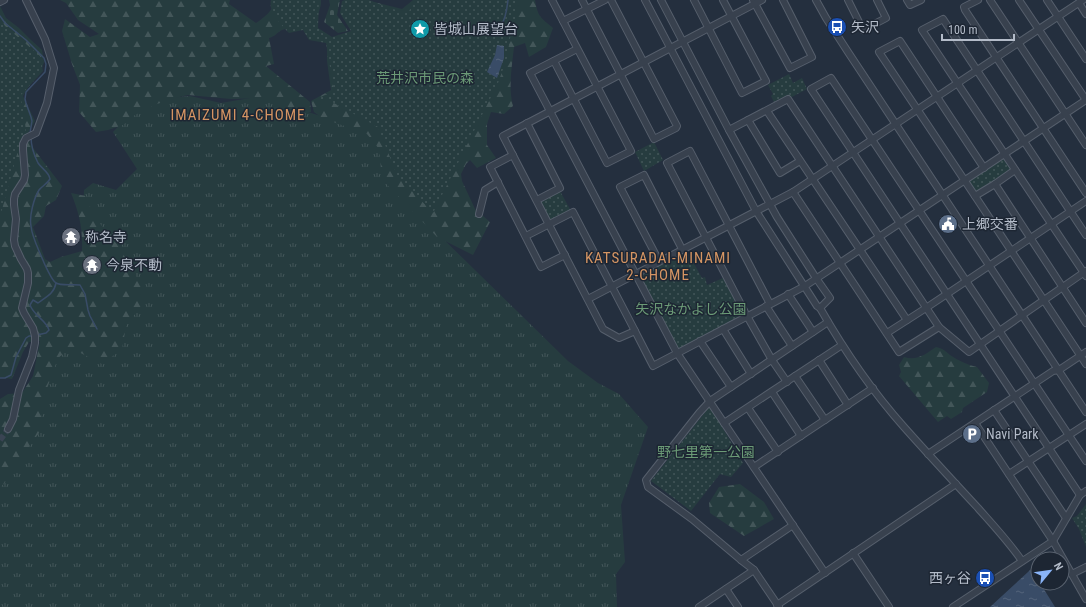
<svg xmlns="http://www.w3.org/2000/svg" width="1086" height="607" viewBox="0 0 1086 607" font-family="'Roboto Condensed','Noto Sans JP',sans-serif">
<defs>
<pattern id="grass-tufts" width="24" height="20" patternUnits="userSpaceOnUse"><rect width="24" height="20" fill="#263c3f"/><path d="M3 7l-1-3M5 7V3M7 7l1-3M15 17l-1-3M17 17v-4M19 17l1-3" fill="none" stroke="#435659"/></pattern>
<pattern id="forest-firs" width="22" height="20" patternUnits="userSpaceOnUse"><rect width="22" height="20" fill="#263c3f"/><path d="M5 1l3.5 6h-7zM16 11l3.5 6h-7z" fill="#435659"/></pattern>
<pattern id="cemetery-stones" width="16" height="16" patternUnits="userSpaceOnUse"><rect width="16" height="16" fill="#263c3f"/><path d="M2 7V4a2 2 0 0 1 4 0v3zM10 15v-3a2 2 0 0 1 4 0v3z" fill="#435659"/></pattern>
<pattern id="park-dots" width="8" height="8" patternUnits="userSpaceOnUse"><rect width="8" height="8" fill="#263c3f"/><path d="M2 2h.1M6 6h.1" fill="none" stroke="#435659" stroke-width="1.8" stroke-linecap="round"/></pattern>
<pattern id="water-ripples" width="26" height="14" patternUnits="userSpaceOnUse"><rect width="26" height="14" fill="#394c67"/><path d="M2 4q2-2 4 0t4 0M15 11q2-2 4 0t4 0" fill="none" stroke="#53647b"/></pattern>
</defs>
<rect width="100%" height="100%" fill="#242f3e"/>
<polygon fill="url(#grass-tufts)" points="190,96 221,103 262,96 285,105 324,117 368,133 380,148 385,182 568,361 598,383 619,394 648,427 621,505 625,562 616,574 617,607 0,607 0,477 49,365 85,320 83,210 84,190 93,183 116,190 137,169 113,132 129,115 157,99"/>
<g fill="url(#forest-firs)">
<path d="M60,0H230L229,4L256,23C263,18 275,10 274,0H321V4L315,27C306,28 291,27 282,30C276,33 276,36 269,38L274,64L266,66L310,102L311,112L305,113L263,98L231,99L188,95L179,97L157,104L135,115L123,125L108,130L96,132L79,112L80,85L72,64L62,31L65,19L90,37L99,34L78,20L66,3Z"/>
<path d="M366,0L402,9L413,0H535C538,17 540,17 553,28L546,47L529,57L525,43L514,47C512,66 508,87 513,106L504,114L491,112L487,124V145L496,158L477,168L470,160L466,164L461,174L462,181L475,209L490,222L473,255L437,237L382,179L379,149L367,134L322,118L314,112L311,101L331,90L327,61V43L366,60Z"/>
<polygon points="0,6 6,18 19,28 31,40 42,50 44,62 41,71 0,42"/>
<path d="M0,79L29,86L23,96L35,121L28,133L30,144L62,186L56,200L46,206L44,216L33,227L45,259L50,262L61,257L82,251C83,228 79,213 71,193L86,196L89,205L101,225L119,247L144,290L140,310L127,321L122,349L102,364L71,348L58,358L45,394L39,433L26,451L9,478L0,488V399L8,394L22,393L33,376L40,341L29,342L23,352L12,379L0,377Z"/>
<path d="M936,347C944,349 945,351 950,355C959,361 968,365 977,367L989,383L987,392L963,408L962,412L951,419L947,416L938,422L899,376L901,372L899,365L904,357C917,361 926,354 936,347Z"/>
<polygon points="740,484 764,502 774,519 744,536 710,513 709,503 719,487"/>
</g>
<polygon fill="url(#cemetery-stones)" points="329,0 340,0 337,15 348,31 338,33 324,22 330,5"/>
<g fill="url(#park-dots)">
<path d="M271,0H319L318,28L332,37L351,31L340,13L342,1L345,0H369L389,8L408,13L415,0H515L517,6L516,23L510,38L507,58L498,83L433,213L397,175L378,127L330,101L316,99L334,91L326,43L309,40L303,30L289,33C282,25 268,12 271,0Z"/>
<polygon points="0,18 5,26 40,56 43,71 20,96 24,111 26,133 19,147 0,217"/>
<polygon points="789,74 793,83 802,78 807,89 788,99 786,96 774,102 771,96 773,94 768,85"/>
<polygon points="654,142 663,160 644,171 635,152"/>
<polygon points="1004,157 1013,170 976,193 969,183 969,181"/>
<polygon points="560,191 571,211 550,221 540,202"/>
<polygon points="687,251 702,278 705,277 707,285 723,278 742,314 742,316 678,349 640,276"/>
<polygon points="710,406 743,463 731,477 720,474 691,511 651,481"/>
<polygon points="1086,504 1086,547 1079,529 1072,518 1077,516"/>
</g>
<g fill="url(#water-ripples)">
<polygon points="497,45 504,46 504,58 497,78 487,72 495,55"/>
<polygon points="1030,570 1038,580 1038,583 1040,583 1055,607 990,607 1028,572"/>
</g>
<g fill="none" stroke-linecap="round" stroke-linejoin="round">
<g stroke="#394c67" stroke-width="1.5">
<polyline points="0,16 5,23 26,40 44,58 46,64 45,72 26,92 25,99 26,103 31,117 32,121 30,133"/>
<path d="M506,30L501,25C506,19 507,8 508,0"/>
<path d="M31,137C31,146 34,155 38,163C42,169 49,172 50,179C47,184 42,186 39,190C34,198 29,216 31,226C32,237 38,248 42,258C44,263 52,281 56,283C61,286 73,284 80,285L85,294L88,310L90,316L97,329"/>
<path d="M37,335L46,333L49,330C46,320 34,316 30,305L33,300L38,303C46,297 54,294 56,283"/>
<polyline points="0,378 5,378 11,375 16,357 26,338 29,336 33,336"/>
</g>
<polyline stroke="#3a4453" stroke-width="6" stroke-dasharray="6 3" stroke-linecap="butt" points="0,440 8,429"/>
<g stroke="#565f6c" stroke-width="8">
<g id="minor">
<polyline points="552,0 631,151 607,163 554,61"/>
<polyline points="582,0 654,139 676,128 677,126 611,0"/>
<path d="M645,0L756,211L817,306L820,308C844,350 872,391 904,427C928,454 953,481 978,508C993,525 1009,542 1022,561"/>
<polyline points="661,0 729,130 777,217 816,278 830,298 820,308"/>
<polyline points="694,0 742,93 766,81 723,0"/>
<polyline points="753,0 790,68 812,57 783,0"/>
<polyline points="762,0 503,136 603,329 619,338 635,331 653,366 805,286 1086,100"/>
<polyline points="816,0 826,18 848,52 1086,412"/>
<polyline points="848,0 863,30 886,18 877,0"/>
<polyline points="907,0 910,5 921,0"/>
<polyline points="978,0 964,7 965,10 1086,193"/>
<polyline points="990,0 1086,145"/>
<polyline points="1019,0 1086,100"/>
<polyline points="1047,0 1086,59"/>
<polyline points="0,2 4,0"/>
<polyline points="1079,3 1086,14"/>
<polyline points="563,21 605,0"/>
<polyline points="577,49 530,73 677,353 825,573"/>
<polyline points="767,111 907,320"/>
<polyline points="748,120 780,173 800,161"/>
<polyline points="527,123 560,188 537,200"/>
<polyline points="729,130 788,99 939,327"/>
<polyline points="513,155 490,167 541,267 565,255"/>
<polyline points="984,168 900,41 879,52 975,196 1086,364"/>
<polyline points="1015,170 995,184 1086,323"/>
<polyline points="793,192 899,352 939,327 969,352 1086,271"/>
<polyline points="975,196 995,184"/>
<polyline points="479,214 485,190 498,182"/>
<polyline points="1086,235 943,19 922,30 1086,276"/>
<polyline points="526,236 573,212 635,331"/>
<polyline points="659,261 620,187 644,175 682,249"/>
<polyline points="788,294 813,332"/>
<polyline points="588,299 793,192 1083,0"/>
<polyline points="770,304 690,151 667,163 747,316 772,360 787,382"/>
<polyline points="766,306 792,346"/>
<polyline points="723,329 751,374"/>
<polyline points="887,333 926,308 1086,201"/>
<polyline points="700,341 731,387"/>
<polyline points="819,360 848,405"/>
<polyline points="795,376 825,420"/>
<polyline points="772,392 801,436"/>
<polyline points="748,408 778,452"/>
<polyline points="994,410 1066,518"/>
<polyline points="724,423 842,345"/>
<polyline points="975,423 1053,541 1086,599"/>
<polyline points="8,429 13,419 19,390 32,357 35,343 35,336 33,328 24,313 22,308 28,283 28,273 27,269 21,259 15,246 14,240 16,219 14,205 14,199 15,194 24,180 25,175 23,150 23,144 26,138 36,133 47,103 54,68 45,39 26,0"/>
<polyline points="928,454 1053,371 1059,370 1086,352"/>
<polyline points="754,467 873,388"/>
<polyline points="1009,474 1086,424"/>
<polyline points="1080,495 811,89 831,78 1086,461"/>
<polyline points="853,553 889,607"/>
<polyline points="741,560 793,525"/>
<polyline points="1072,574 1086,567"/>
<polyline points="726,589 738,607"/>
<polyline points="777,605 956,484"/>
<polyline points="699,607 754,570"/>
<polyline points="779,607 754,570 741,560 692,519 648,487 646,480 699,413 710,401 828,322"/>
<polyline points="953,607 1053,541 1080,495 1086,491"/>
</g>
</g>
<use href="#minor" stroke="#38414e" stroke-width="6"/>
</g>
<defs>
<g id="bus-disc" transform="scale(1)"><circle r="9.5" fill="#1a4fb4" stroke="#1d2633"/><path d="M-5-6H5V4H4V6H2V4H-2V6H-4V4H-5ZM-3.5-4V0h7V-4ZM-3.5 1.2v1.5H-2V1.2ZM2 1.2v1.5H3.5V1.2Z" fill="#fff"/></g>
<g id="sight-disc" transform="scale(1)"><circle r="9.5" fill="#0f9aa8" stroke="#1d2633"/><path d="M0-6L1.8-2.2L6-1.7L2.9 1.2L3.7 5.4L0 3.3L-3.7 5.4L-2.9 1.2L-6-1.7L-1.8-2.2Z" fill="#fff"/></g>
<g id="civic-disc" transform="scale(1)"><circle r="9.5" fill="#5c6f8a" stroke="#1d2633"/><path d="M-.6-6.5H3V-4.5H.6V-3L4-1V1h2V6H-6V1h2V-1L-.6-3ZM-1.2 2.5V6h2.4V2.5Z" fill="#fff"/></g>
<g id="temple-disc" transform="scale(1)"><circle r="9.5" fill="#6b7280" stroke="#1d2633"/><path d="M0-6L5-2H3V0L6.5 2.5H4V6H1.5V3h-3V6H-4V2.5H-6.5L-3 0V-2H-5Z" fill="#fff"/></g>
<g id="parking-disc" transform="scale(1)"><circle r="9.5" fill="#5c6f8a" stroke="#1d2633"/><path d="M-3.5-5.5H1a3.5 3.5 0 0 1 0 7H-1V5.5H-3.5ZM-1-3.4V-.6H.8a1.4 1.4 0 0 0 0-2.8Z" fill="#fff"/></g>
</defs>
<g fill-rule="evenodd">
<use href="#bus-disc" x="837" y="27"/>
<use href="#sight-disc" x="420" y="29"/>
<use href="#civic-disc" x="948" y="224"/>
<use href="#temple-disc" x="71" y="237"/>
<use href="#temple-disc" x="92" y="265"/>
<use href="#parking-disc" x="972" y="434"/>
<use href="#bus-disc" x="985" y="578"/>
</g>
<g text-anchor="middle" dominant-baseline="central" stroke-width="3" stroke-linejoin="round" paint-order="stroke">
<g font-size="14" fill="#b4bcc9" stroke="#1d2633" text-anchor="start">
<text x="851" y="27">矢沢</text>
<text x="434" y="29">皆城山展望台</text>
<text x="962" y="224">上郷交番</text>
<text x="85" y="237">称名寺</text>
<text x="106" y="265">今泉不動</text>
<text x="986" y="434">Navi Park</text>
<text x="971" y="578" text-anchor="end">西ヶ谷</text>
</g>
<g font-size="14" fill="#6b9a76" stroke="#1d2633">
<text x="425" y="78">荒井沢市民の森</text>
<text x="691" y="309">矢沢なかよし公園</text>
<text x="706" y="452">野七里第一公園</text>
</g>
<g font-size="15" letter-spacing="1" fill="#d59563" stroke="#1d2633">
<text x="238" y="115">IMAIZUMI 4-CHOME</text>
<text x="658" y="258">KATSURADAI-MINAMI<tspan x="658" dy="17">2-CHOME</tspan></text>
</g>
</g>
<g transform="translate(1050 571) rotate(61)"><circle r="19" fill="#1d2633" stroke="#59626f"/>
<path d="M0-3L7 15L0 10L-7 15Z" fill="#8ab4f8"/>
<text y="-6" font-size="11" font-weight="bold" text-anchor="middle" fill="#b4bcc9">N</text>
</g>
<path d="M942 34v6h72v-6" fill="none" stroke="#b4bcc9" stroke-width="2"/>
<text x="948" y="34" font-size="12" fill="#b4bcc9" stroke="#1d2633" stroke-width="3" paint-order="stroke">100 m</text>
</svg>
